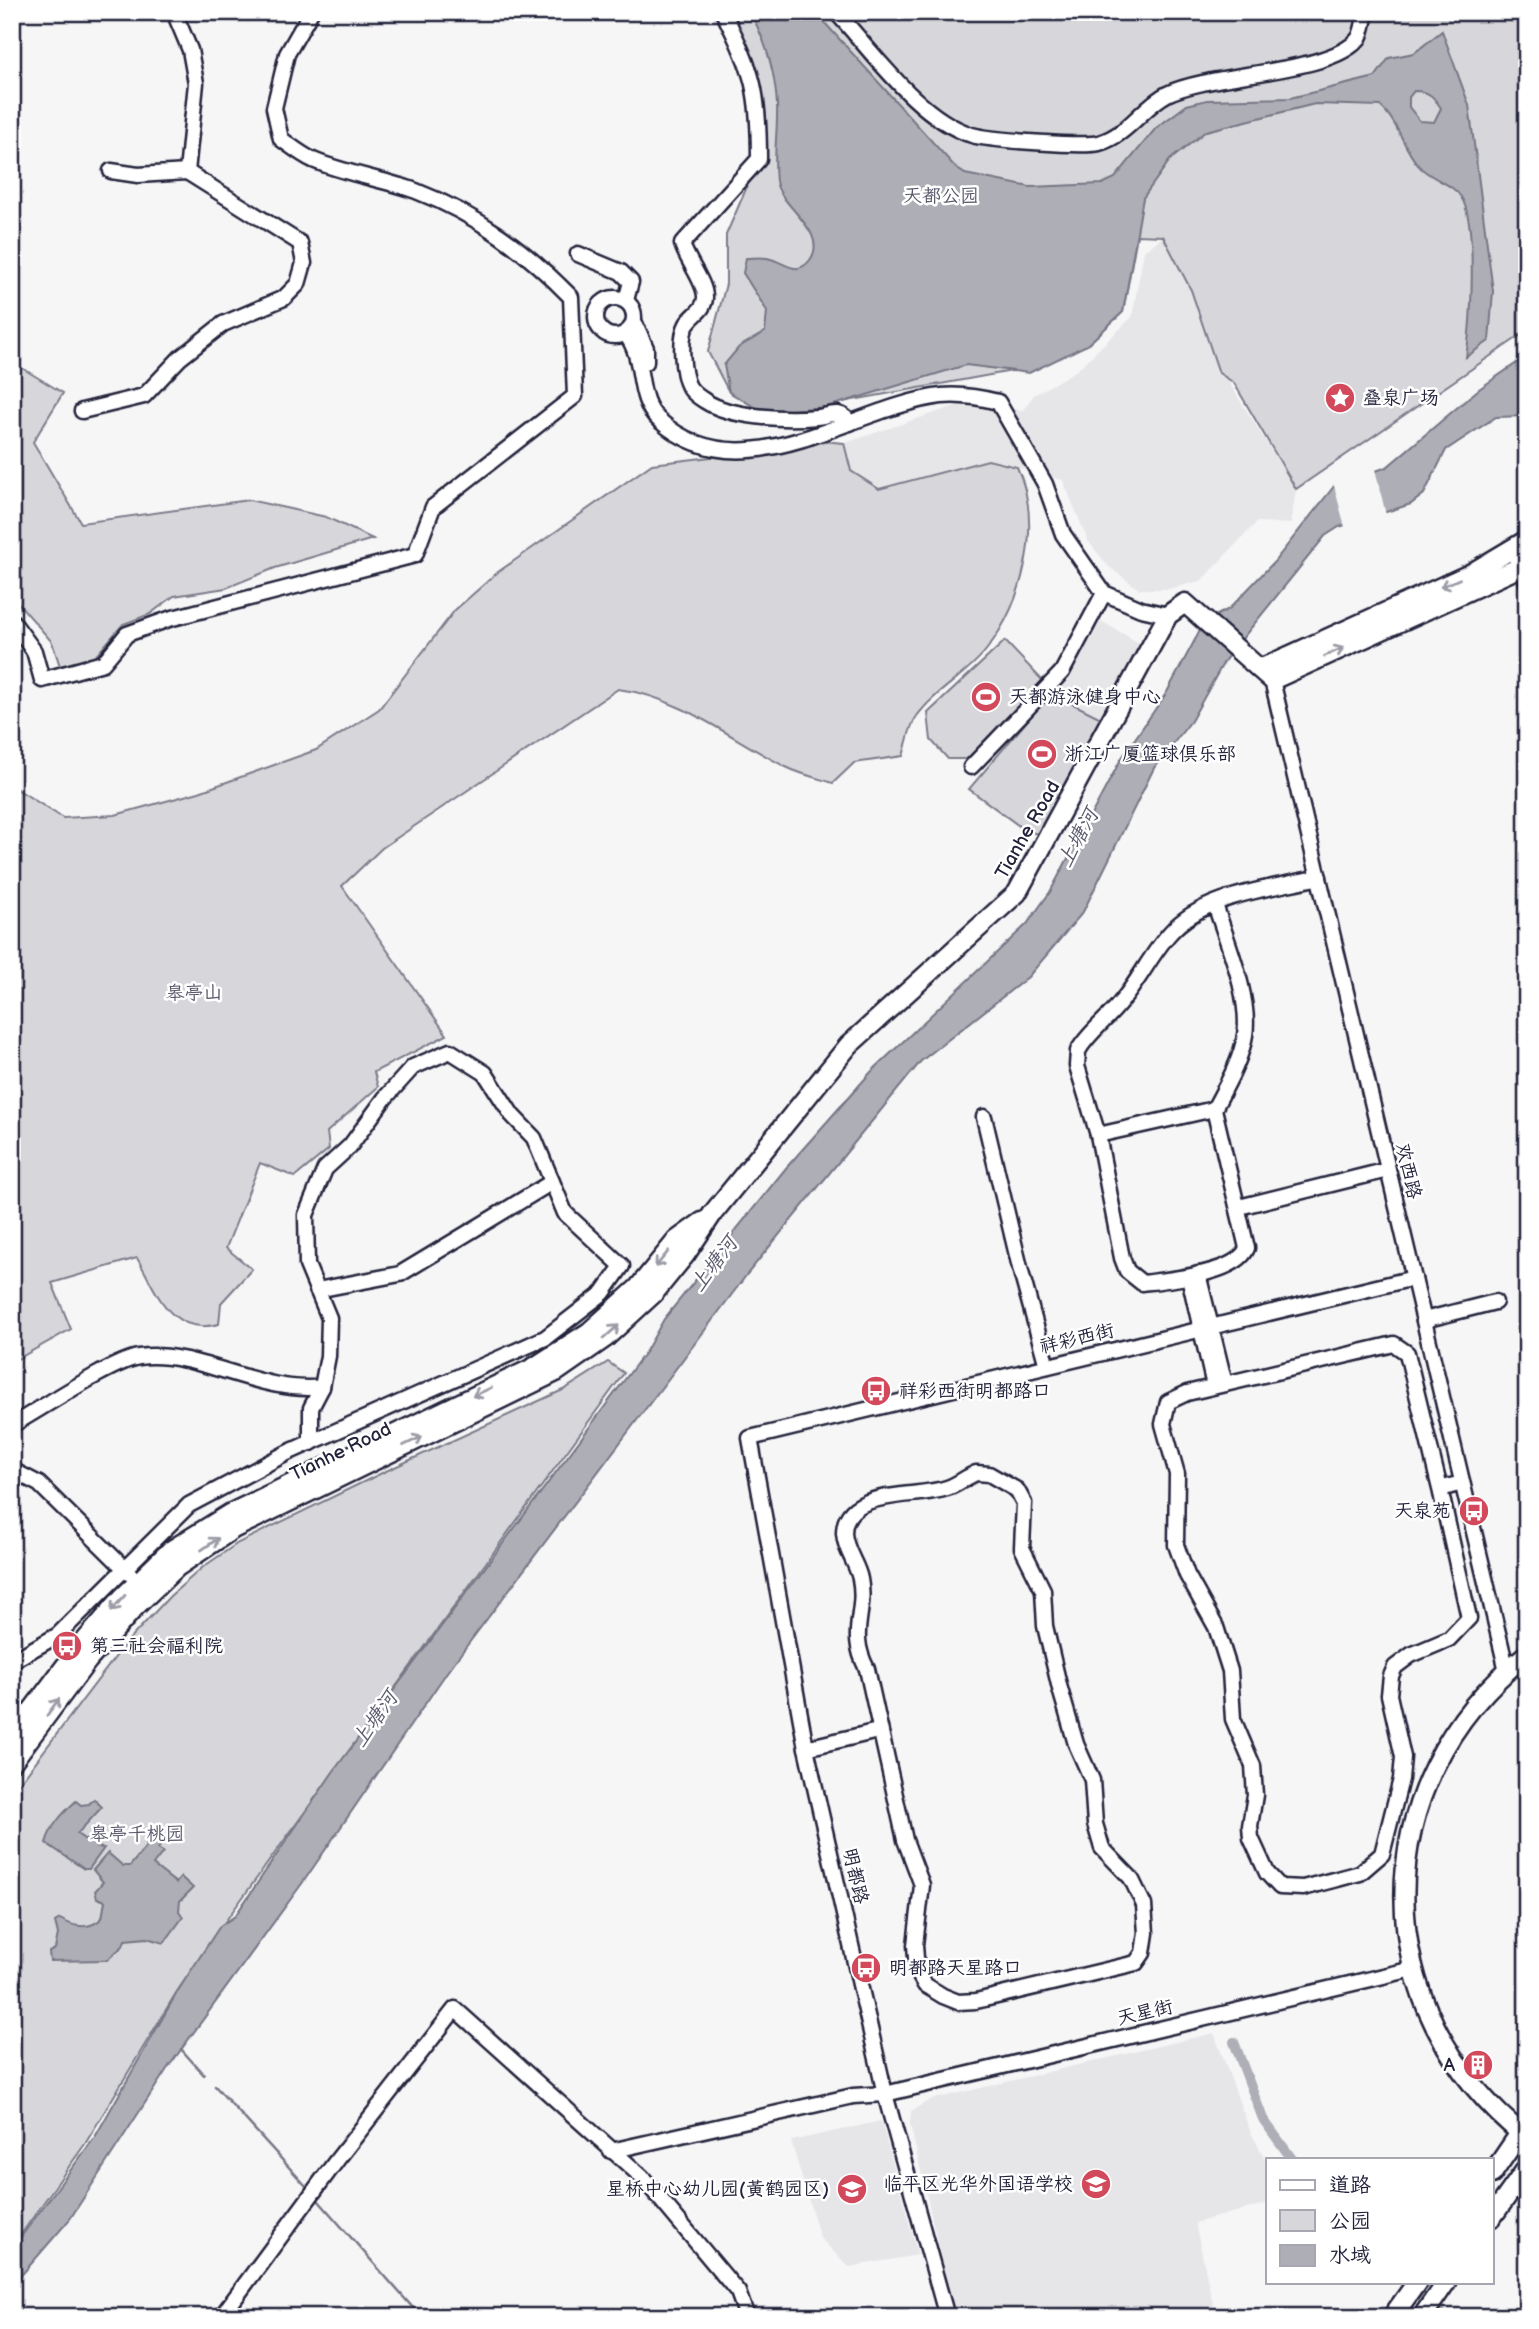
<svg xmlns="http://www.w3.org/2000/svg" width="1539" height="2329" viewBox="0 0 1539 2329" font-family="'Balsamiq Sans','LXGW WenKai TC',sans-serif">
<rect width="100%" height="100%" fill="#f6f6f7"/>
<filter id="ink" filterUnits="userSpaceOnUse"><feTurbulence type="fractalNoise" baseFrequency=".0143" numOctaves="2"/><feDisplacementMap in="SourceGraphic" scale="14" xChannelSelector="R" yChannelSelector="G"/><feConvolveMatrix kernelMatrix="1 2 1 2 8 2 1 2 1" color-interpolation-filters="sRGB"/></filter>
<g filter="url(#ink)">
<g fill="#e6e6e9">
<polygon points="1164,236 1178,247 1219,372 1226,378 1296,489 1291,524 1257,522 1201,581 1169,589 1139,589 1109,567 1088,541 1063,480 988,460 879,489 851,471 845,443 961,404 1023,410 1034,395 1077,370 1132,317 1144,251"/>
<polygon points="1101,621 1144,646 1103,719 1051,693"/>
<polygon points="1214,2033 1250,2131 1268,2164 1268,2203 1195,2223 1216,2317 955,2317 910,2124 911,2111 930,2100"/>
<polygon points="881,2121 918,2255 849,2267 820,2238 791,2141"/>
</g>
<g fill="#d7d7db" stroke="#7c7c8b" stroke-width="2">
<polygon points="719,12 1527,12 1527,331 1296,489 1234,383 1219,373 1191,290 1163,236 1137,235 1123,312 1087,345 1012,371 809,408 729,392 708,352 726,284 726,235 759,159 755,84"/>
<polygon points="12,362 63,393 33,442 81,523 249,500 326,517 373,539 275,568 226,588 174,596 150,614 123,624 94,658 60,666 52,642 12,596"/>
<path d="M810,440L844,443L851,471L879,489L988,460L1017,467C1043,523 1024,601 987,649C968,674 936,690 917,716C909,726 907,744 903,756L854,763L833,783C817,778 800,774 786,767C731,739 681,697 618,689L382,848L342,886L447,1035L374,1072L378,1087L327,1132L329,1149L295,1177L260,1163L226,1248L252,1269L221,1303L219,1324C169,1337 157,1291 137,1258L52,1283L71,1329L12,1362V786L63,818L115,815L199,792L316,750L379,709L455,610L498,572L652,464L745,453Z"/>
<polygon points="1005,641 1043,681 967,759 948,759 931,740 928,713"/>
<polygon points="1051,693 1103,719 1043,835 1026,831 969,789"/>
<polygon points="608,1362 624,1373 227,1919 176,1993 85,2144 12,2247 12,1793 126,1643 170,1596 203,1567 238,1543 386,1471 565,1389"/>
</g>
<g fill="#aeaeb7" stroke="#767685" stroke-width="2" fill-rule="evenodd">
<path d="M750,12H815L956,168L965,174L1030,187L1102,184L1115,178L1156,128L1187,105L1207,100L1290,98L1375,77L1389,58L1414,53L1442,31L1469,105L1493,291L1489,341L1466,357C1471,325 1478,223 1461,197C1451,182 1429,179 1418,165C1403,148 1398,121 1380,106L1315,104L1206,131L1170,160L1143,198L1123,312L1087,345L1029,373L966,365L827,407L763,412L729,392L724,365L739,347L765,332L767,311L743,273L746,258C753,258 760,257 767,258C784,261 796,278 810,260C830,232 779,206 776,181C773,156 778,130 777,105C775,72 766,41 750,12ZM1414,91C1429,91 1433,96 1441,108L1434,122L1420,121L1409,107V97Z"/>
<polygon points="1527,356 1527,416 1496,417 1446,450 1424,494 1411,504 1339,527 1325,536 1225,660 1191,721 1154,768 1083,912 1028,977 921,1061 748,1273 447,1672 306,1878 167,2069 70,2219 12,2286 12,2249 95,2137 179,1989 220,1926 235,1916 333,1772 646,1351 664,1319 786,1168 871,1072 1027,924 1050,892 1121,759 1167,692 1205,621 1229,609 1274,562 1335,485 1387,467 1479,389"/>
<path d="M94,1799L102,1807L77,1834L90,1843L96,1842V1847L104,1848L89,1869H84L46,1843C51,1825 63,1813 76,1801L81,1805L89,1804Z"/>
<path d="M152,1839L161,1845L158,1849L163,1852L153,1865L176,1883L181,1877L193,1888L180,1901L179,1911L183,1917L164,1943L147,1938L125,1940L123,1946L107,1960L50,1961L49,1952L55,1949L58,1934L55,1922L60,1919C74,1927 90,1930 102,1918L105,1901L97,1898L95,1891L103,1882L93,1870L108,1853L123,1866H130Z"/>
</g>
<polygon fill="#f6f6f7" points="1375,469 1386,515 1345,527 1333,482"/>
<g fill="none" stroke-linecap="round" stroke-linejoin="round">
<g stroke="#767685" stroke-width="2.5">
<polyline points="181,2049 204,2075"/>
<polyline points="215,2086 306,2186"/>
<polyline points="318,2200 421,2317"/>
</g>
<g stroke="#aeaeb7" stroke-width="10">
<polyline points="1234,2042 1263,2119 1292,2159"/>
<polyline points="1405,2282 1445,2317"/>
</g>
<g stroke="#22223b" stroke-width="19">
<g id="minor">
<polyline points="174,12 190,50 196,83 187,172"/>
<path d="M723,12C754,72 759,92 759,159L682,244C687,261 706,283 705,298C704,311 693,314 687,324C679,338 682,374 689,387C693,393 700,398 705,401C731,418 787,420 817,417C823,417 831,413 838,414C844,415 847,419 850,423"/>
<path d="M836,12C873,52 919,119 972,135C989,140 1084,147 1099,143C1128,135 1142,107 1167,94C1212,72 1332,74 1359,38C1363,31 1364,20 1366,12"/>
<polyline points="578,254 621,272 631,282 626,300"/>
<circle cx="615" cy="317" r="19"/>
<polyline points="634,321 646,348 646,362"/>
<path d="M625,333C647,360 634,397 659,420C742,496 851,407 941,396C961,394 979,397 998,402L1045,484L1063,534L1104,593L1141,609L1168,615"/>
<polyline points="82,411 144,396 180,358 223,324 284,298 298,284 304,263 300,243 187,172 138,175 111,171"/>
<polyline points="1511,552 1523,567 1527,582"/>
<path d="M12,621L34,651L42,680L103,663L127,634L169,619L415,555L433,507L575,396L571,297C525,250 478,215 416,191C383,179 346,174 313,160C302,155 291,146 281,139L274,108L287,54L311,12"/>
<polyline points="1272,680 1507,1671"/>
<polyline points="971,767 1062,672 1104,593"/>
<path d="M1215,904C1226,940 1251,997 1245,1035C1241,1061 1226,1086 1214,1109L1247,1248C1237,1274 1168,1280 1142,1283L1127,1271L1122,1258L1098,1135L1077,1066L1078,1051C1088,1033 1107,1020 1120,1003C1139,981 1151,954 1170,933C1204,894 1271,889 1319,877"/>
<polyline points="984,1117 1021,1272 1047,1366"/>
<polyline points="1098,1135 1214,1109"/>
<polyline points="1239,1207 1388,1170"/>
<polyline points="1198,1274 1225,1384"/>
<polyline points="1189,1277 1214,1386"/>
<polyline points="317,1290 400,1274 552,1182"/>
<polyline points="1424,1320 1495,1302"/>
<path d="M12,1425C41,1409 112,1361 139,1357C197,1349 260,1395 322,1387L328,1356L329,1318L307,1265L306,1215L325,1169L350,1146L385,1098L413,1067L450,1051L485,1073L512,1115L534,1138L565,1213L622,1266L603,1293L545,1338L287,1453L189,1505L58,1635L12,1661"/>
<polyline points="311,1443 311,1408 322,1387"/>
<polyline points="12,1470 39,1484 130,1574"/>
<path d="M976,1473L989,1474L1017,1490L1024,1503L1022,1548L1043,1590L1045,1626L1060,1689L1076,1744L1092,1780L1095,1824L1102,1848L1131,1878L1144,1905L1146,1933L1143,1953L1136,1963L976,2001L958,2002L943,1996L925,1985L917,1971L915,1945L922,1885L905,1840L867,1669C847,1631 867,1614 860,1579C857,1563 845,1551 844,1533C844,1488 914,1499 947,1488C957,1485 966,1477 976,1473Z"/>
<polyline points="1440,1489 1407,1353 1394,1344 1187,1393 1168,1402 1163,1424 1177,1474 1176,1545 1187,1575 1216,1627 1230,1671 1233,1719 1253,1766 1255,1795 1250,1826 1251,1838 1267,1873 1280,1887 1303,1888 1360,1873 1382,1854 1401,1779 1403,1757 1389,1695 1391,1676 1395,1667 1411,1655 1449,1639 1469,1618 1440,1489 1462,1483"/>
<polyline points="806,1748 878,1731"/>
<polyline points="611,2151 853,2096 885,2094 1413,1969"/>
<polyline points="221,2317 337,2160 455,2009 642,2177 738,2292 747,2317"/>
<polyline points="947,2317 885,2094 806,1748 750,1438 1414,1278"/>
</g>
</g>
<g stroke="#22223b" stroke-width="23">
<g id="major">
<polyline points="1260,669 1470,574 1527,540"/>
<path d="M1527,1654C1363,1782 1364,2010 1527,2138"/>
<polyline points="12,1737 79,1648 123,1597 170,1551 231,1513 533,1368 589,1332 638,1288 677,1240 702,1222"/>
<polyline points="12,1762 88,1660 135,1607 177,1567 233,1529 556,1372 605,1338 654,1293 685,1255 713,1213 849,1045 1017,893 1168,615 1185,603 1272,680 1527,564"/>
<polyline points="1492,2174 1520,2133"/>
<polyline points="1492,2217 1527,2168"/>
<polyline points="1392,2317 1417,2282"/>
<polyline points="1422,2317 1446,2282"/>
</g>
</g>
<use href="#minor" stroke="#fff" stroke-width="14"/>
<use href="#major" stroke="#fff" stroke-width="18"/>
</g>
<defs><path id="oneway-shaft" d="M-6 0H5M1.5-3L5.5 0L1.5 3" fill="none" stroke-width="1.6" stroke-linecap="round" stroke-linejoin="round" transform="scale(1.75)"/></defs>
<g stroke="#9c9ca7">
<use href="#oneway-shaft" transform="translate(1450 583) rotate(156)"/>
<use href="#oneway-shaft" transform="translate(1334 652) rotate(-24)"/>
<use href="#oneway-shaft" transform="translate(662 1259) rotate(129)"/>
<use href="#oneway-shaft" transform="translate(611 1332) rotate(-42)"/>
<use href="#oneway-shaft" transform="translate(482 1392) rotate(155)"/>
<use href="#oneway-shaft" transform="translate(413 1441) rotate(-26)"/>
<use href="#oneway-shaft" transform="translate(210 1544) rotate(-35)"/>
<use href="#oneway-shaft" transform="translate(118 1603) rotate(132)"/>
<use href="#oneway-shaft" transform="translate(53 1707) rotate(-54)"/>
</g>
</g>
<defs>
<g id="sight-disc" transform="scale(1.575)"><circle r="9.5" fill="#d1495b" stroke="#fff"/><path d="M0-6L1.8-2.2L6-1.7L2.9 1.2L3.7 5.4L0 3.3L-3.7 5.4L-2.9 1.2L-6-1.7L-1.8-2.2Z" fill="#fff"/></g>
<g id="stadium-disc" transform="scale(1.575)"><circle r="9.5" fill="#d1495b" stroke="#fff"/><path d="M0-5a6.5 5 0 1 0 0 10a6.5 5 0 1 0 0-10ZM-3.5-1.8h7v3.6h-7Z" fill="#fff"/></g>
<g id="bus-disc" transform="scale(1.575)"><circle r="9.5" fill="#d1495b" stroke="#fff"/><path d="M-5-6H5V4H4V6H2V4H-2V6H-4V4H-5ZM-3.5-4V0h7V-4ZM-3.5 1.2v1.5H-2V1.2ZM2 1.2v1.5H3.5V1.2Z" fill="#fff"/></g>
<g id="building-disc" transform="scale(1.575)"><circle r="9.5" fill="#d1495b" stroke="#fff"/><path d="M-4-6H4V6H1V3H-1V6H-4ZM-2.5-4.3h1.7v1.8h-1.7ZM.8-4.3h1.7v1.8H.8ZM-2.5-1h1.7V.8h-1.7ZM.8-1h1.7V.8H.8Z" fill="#fff"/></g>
<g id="school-disc" transform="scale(1.575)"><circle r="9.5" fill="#d1495b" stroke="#fff"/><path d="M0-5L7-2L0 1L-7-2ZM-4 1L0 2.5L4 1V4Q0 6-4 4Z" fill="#fff"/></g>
</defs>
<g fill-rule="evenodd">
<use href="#sight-disc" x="1340" y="398"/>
<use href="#stadium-disc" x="986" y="697"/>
<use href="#stadium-disc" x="1042" y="754"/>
<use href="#bus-disc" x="876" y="1391"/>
<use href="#bus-disc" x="1474" y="1511"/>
<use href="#bus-disc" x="67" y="1646"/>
<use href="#bus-disc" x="866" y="1968"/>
<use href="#building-disc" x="1478" y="2065"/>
<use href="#school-disc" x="1096" y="2184"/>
<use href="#school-disc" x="852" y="2189"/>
</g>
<g text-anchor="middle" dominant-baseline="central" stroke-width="5" stroke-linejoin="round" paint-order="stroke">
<g font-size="19" fill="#58586b" stroke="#fff">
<text x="941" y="196">天都公园</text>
<text x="194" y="993">皋亭山</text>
<text x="137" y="1834">皋亭千桃园</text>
</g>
<g font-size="19" fill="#22223b" stroke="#fff" text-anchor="start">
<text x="1363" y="398">叠泉广场</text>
<text x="1009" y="697">天都游泳健身中心</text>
<text x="1065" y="754">浙江广厦篮球俱乐部</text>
<text x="899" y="1391">祥彩西街明都路口</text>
<text x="1451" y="1511" text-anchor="end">天泉苑</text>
<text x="90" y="1646">第三社会福利院</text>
<text x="889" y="1968">明都路天星路口</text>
<text x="1455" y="2065" text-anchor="end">A</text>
<text x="1073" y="2184" text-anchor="end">临平区光华外国语学校</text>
<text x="829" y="2189" text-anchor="end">星桥中心幼儿园(黄鹤园区)</text>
</g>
<g font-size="19" fill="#22223b" stroke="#fff">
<text transform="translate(1028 830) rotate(-60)">Tianhe Road</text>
<text transform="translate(1408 1171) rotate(77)">欢西路</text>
<text transform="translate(1077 1339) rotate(-13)">祥彩西街</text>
<text transform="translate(341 1452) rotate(-26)">Tianhe Road</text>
<text transform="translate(855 1876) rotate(77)">明都路</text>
<text transform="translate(1145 2013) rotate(-13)">天星街</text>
</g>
<g font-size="21" font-style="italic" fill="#5a5a6d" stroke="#fff">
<text transform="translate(1078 838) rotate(-62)">上塘河</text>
<text transform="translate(714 1264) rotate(-53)">上塘河</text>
<text transform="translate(375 1719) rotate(-55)">上塘河</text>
</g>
</g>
<rect width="1539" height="2329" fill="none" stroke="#fff" stroke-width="42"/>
<rect x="21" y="21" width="1497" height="2287" fill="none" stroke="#22223b" stroke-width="2.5" filter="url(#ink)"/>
<rect x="1266" y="2158" width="228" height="126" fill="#ffffff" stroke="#a7a7b1" stroke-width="2"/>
<rect x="1280" y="2180" width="35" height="10" fill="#ffffff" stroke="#a7a7b1" stroke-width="2"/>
<text x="1329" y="2192" font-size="21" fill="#22223b">道路</text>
<rect x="1280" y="2210" width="35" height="21" fill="#d7d7db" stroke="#a7a7b1" stroke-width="2"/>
<text x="1329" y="2228" font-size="21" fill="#22223b">公园</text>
<rect x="1280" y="2245" width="35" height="21" fill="#aeaeb7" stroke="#a7a7b1" stroke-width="2"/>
<text x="1329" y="2262" font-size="21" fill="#22223b">水域</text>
</svg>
